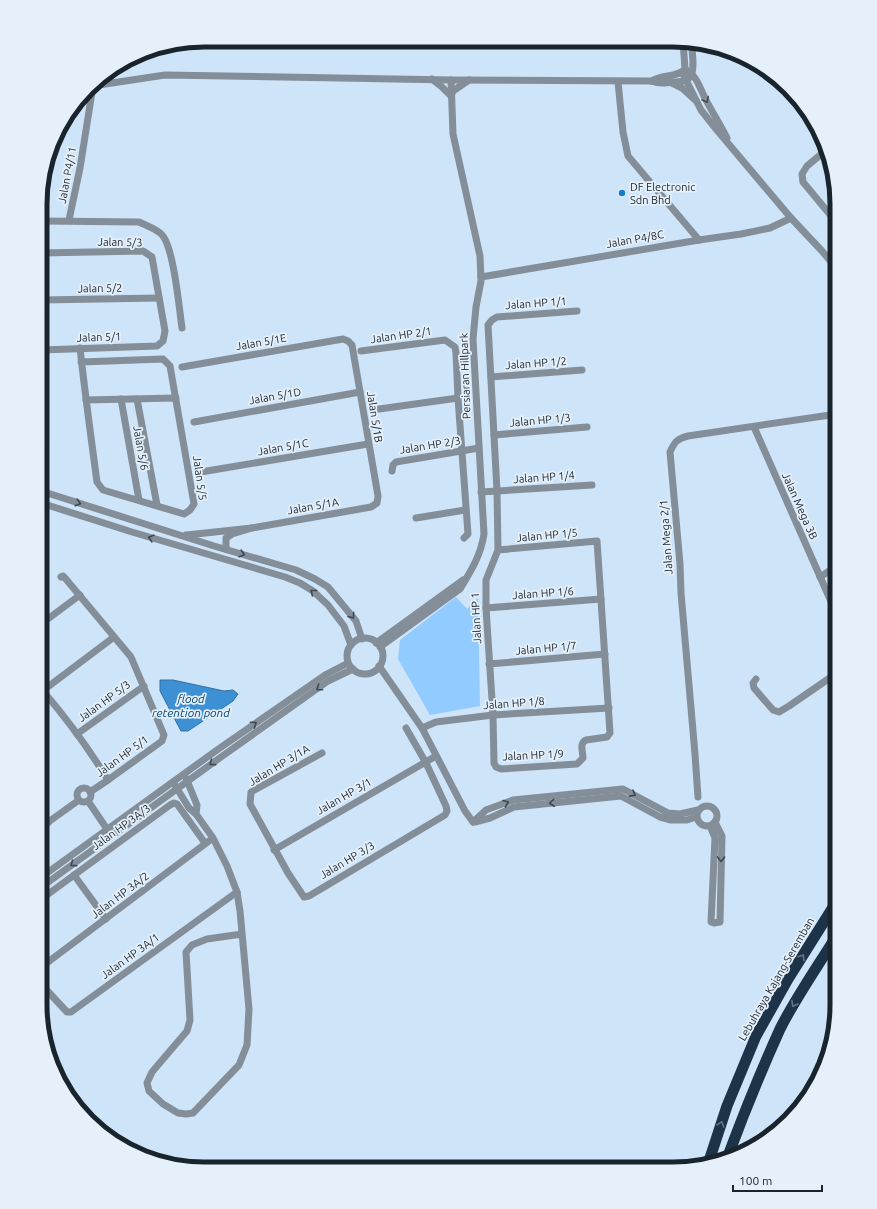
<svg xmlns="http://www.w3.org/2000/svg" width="877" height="1209" viewBox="0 0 877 1209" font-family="Ubuntu,sans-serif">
<rect width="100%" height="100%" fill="#cee4f9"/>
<polygon fill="#91cbff" points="456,597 467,609 478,598 480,706 430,715 398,659 400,640"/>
<polygon fill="#3e90d4" stroke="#3370a2" points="160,680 173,680 224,691 233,690 238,694 233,701 188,731 181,731 160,691"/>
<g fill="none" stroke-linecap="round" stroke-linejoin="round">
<g stroke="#838e99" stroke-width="7">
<path d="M688,71C698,78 700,89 705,98C712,112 720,124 727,138"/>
<polyline points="682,72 701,110 716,129 791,218 822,251 837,269"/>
<polyline points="432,79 442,87 451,96 453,91 469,80"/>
<path d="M652,81C661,74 678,78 685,69L683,41"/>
<polyline points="618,82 623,132 628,156 699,240"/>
<polyline points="672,83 682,88 695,100"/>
<path d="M92,86L165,75L451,80L652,81C659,84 666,83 674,82C679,82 685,82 689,78C696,72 692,51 691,41"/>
<polyline points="825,151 807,166 802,174 803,182 837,223"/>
<polyline points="69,220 80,168 93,86"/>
<path d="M41,221L139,222C147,226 158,229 163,236C174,251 179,307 182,328"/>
<polyline points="481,277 699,240 741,234 770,228 791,218"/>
<polyline points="41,300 159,298"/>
<path d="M80,348C85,393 91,438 97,482L103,490L184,514L190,510L194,504L170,366L163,359L81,362"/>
<polyline points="41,350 157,346 163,341 165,331 152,257 143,251 41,253"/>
<polyline points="361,351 445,340 455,347 456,353 458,398 468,534 464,538"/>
<polyline points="182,367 343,339 348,341 352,345 378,496 377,503 371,507 252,528"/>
<polyline points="491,377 582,370"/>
<polyline points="121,399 139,500"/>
<polyline points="137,399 157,505"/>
<polyline points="86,400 176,398"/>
<polyline points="372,410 458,398"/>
<polyline points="194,422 360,392"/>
<polyline points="754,427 837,615"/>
<polyline points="494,435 587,427"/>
<polyline points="392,471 393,465 396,462 479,448"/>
<polyline points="201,472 368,444"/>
<polyline points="41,491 214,546 296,570 315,579 328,587 356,621 362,639"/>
<polyline points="481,492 592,485"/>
<polyline points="41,503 132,532 285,577 300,583 313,591 328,605 344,626 351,645"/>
<polyline points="416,518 465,510"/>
<polyline points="186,535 196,534 252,528 232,534 226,538 226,549"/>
<path d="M498,550L597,541L610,733L607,737L586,740C579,743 583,752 583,758L577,764L501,769L496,767L494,763L493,715L486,608V580L498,550L497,491L488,325L492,320L497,317L577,311"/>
<polyline points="61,577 63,576 65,578 131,657 164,735 162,741 108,780 90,792"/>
<polyline points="820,577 837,566"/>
<polyline points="486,608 601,599"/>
<polyline points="41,624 80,595"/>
<circle cx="365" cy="656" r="18"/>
<polyline points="376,643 463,580"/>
<path d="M380,647L460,589C471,571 481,555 484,534L473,339L476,307L481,281L480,256L453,134L451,80"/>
<polyline points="489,664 605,654"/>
<polyline points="379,666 422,728 465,811 473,822"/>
<polyline points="756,679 753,683 754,688 773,710 779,712 789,706 837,673"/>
<path d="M43,691C67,719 89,749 108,780"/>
<polyline points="41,692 114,637"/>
<polyline points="422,728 436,722 493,715 609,708"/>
<polyline points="77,734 144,686"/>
<polyline points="322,753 251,792 250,804 288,873 304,897 309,896 445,815 447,811 446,806 426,763 406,728"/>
<polyline points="186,778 197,805 196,814"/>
<polyline points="173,782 189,808 196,814 213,838 227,866 237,892 240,911 249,1009 247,1045 239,1065 193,1113 186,1114 178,1113 163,1104 149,1091 147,1083 152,1072 187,1031 190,1020 186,952 192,945 207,939 242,934"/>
<circle cx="84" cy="795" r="7"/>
<path d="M698,797L695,754L681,593L680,564L670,452C675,441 677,439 688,436L837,414"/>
<polyline points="88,801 109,832"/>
<circle cx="707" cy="816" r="10"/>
<polyline points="40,813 48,823"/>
<polyline points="473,822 486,810 513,800 623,789 668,813 680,814 698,810"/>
<polyline points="475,822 490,818 514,807 621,796 660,817 671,820 687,820 696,817"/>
<polyline points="710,826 715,838 711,922 714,923 720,922 722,836 715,822"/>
<polyline points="40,828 79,800"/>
<polyline points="274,850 436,756"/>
<polyline points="74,875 106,919"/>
<polyline points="40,878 217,750 325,675 348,663"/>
<polyline points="40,888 221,757 328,681 353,669"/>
<polyline points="40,900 170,805 174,803 177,804 205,843"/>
<polyline points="40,968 209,841"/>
<polyline points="40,983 67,1012 71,1012 237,892"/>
<polyline points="796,1111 797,1108 800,1105 802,1105"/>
</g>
<g stroke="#1d3348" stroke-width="11">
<path d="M728,1156C744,1113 761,1071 780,1029C796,997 818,966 837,935"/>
<polyline points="709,1161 727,1106 756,1036 788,979 837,901"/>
</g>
</g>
<defs><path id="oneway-chevron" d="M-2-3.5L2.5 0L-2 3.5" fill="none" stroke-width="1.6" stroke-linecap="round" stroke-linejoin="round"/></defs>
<g stroke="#3e4953">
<use href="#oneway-chevron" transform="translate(706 100) rotate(62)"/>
<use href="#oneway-chevron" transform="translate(78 503) rotate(17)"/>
<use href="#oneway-chevron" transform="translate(151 538) rotate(-164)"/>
<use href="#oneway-chevron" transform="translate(242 554) rotate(17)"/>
<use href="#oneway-chevron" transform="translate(313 592) rotate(-142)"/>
<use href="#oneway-chevron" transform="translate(352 616) rotate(53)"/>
<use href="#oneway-chevron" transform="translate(319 688) rotate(145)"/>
<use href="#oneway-chevron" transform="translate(254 724) rotate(-35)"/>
<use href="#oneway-chevron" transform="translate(212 763) rotate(144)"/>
<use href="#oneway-chevron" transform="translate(633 794) rotate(29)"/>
<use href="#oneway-chevron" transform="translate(506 803) rotate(-21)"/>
<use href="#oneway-chevron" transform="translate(552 803) rotate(174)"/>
<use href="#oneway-chevron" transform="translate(721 859) rotate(92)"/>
<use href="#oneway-chevron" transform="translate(73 864) rotate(144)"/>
</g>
<g stroke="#637587">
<use href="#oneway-chevron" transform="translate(802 957) rotate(-58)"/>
<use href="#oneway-chevron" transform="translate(794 1004) rotate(120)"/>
<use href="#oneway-chevron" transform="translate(721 1124) rotate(-72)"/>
</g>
<circle fill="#157ec9" stroke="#e5f0fb" stroke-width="1.5" cx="622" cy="193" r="4"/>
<g text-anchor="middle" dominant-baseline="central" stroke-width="3.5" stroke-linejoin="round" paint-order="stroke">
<g font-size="11" fill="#19242d" stroke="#e5f0fb">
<text transform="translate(67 175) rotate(-79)">Jalan P4/11</text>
<text transform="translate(635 239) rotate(-10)">Jalan P4/8C</text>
<text transform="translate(120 242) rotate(1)">Jalan 5/3</text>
<text transform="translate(100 288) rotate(-1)">Jalan 5/2</text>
<text transform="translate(536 303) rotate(-4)">Jalan HP 1/1</text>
<text transform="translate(401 335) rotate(-8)">Jalan HP 2/1</text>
<text transform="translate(99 337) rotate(-2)">Jalan 5/1</text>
<text transform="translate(261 342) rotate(-10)">Jalan 5/1E</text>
<text transform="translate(536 363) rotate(-4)">Jalan HP 1/2</text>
<text transform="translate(465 376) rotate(-92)">Persiaran Hillpark</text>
<text transform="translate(275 396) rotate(-10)">Jalan 5/1D</text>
<text transform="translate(375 417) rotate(81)">Jalan 5/1B</text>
<text transform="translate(540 420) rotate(-5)">Jalan HP 1/3</text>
<text transform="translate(430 445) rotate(-9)">Jalan HP 2/3</text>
<text transform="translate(283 447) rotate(-10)">Jalan 5/1C</text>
<text transform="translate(141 448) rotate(80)">Jalan 5/6</text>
<text transform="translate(544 477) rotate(-4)">Jalan HP 1/4</text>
<text transform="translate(200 478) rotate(82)">Jalan 5/5</text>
<text transform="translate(313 506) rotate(-10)">Jalan 5/1A</text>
<text transform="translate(800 506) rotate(66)">Jalan Mega 3B</text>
<text transform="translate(547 535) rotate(-5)">Jalan HP 1/5</text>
<text transform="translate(666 537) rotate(-94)">Jalan Mega 2/1</text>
<text transform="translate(543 593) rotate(-4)">Jalan HP 1/6</text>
<text transform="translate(476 618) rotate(-93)">Jalan HP 1</text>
<text transform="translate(546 648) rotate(-5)">Jalan HP 1/7</text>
<text transform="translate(104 701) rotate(-36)">Jalan HP 5/3</text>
<text transform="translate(514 703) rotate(-4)">Jalan HP 1/8</text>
<text transform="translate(533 755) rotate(-3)">Jalan HP 1/9</text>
<text transform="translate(122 756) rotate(-36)">Jalan HP 5/1</text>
<text transform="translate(279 765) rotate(-31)">Jalan HP 3/1A</text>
<text transform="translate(344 796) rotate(-30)">Jalan HP 3/1</text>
<text transform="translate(121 827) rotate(-36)">Jalan HP 3A/3</text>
<text transform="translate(347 860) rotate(-31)">Jalan HP 3/3</text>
<text transform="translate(120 895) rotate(-37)">Jalan HP 3A/2</text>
<text transform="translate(130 956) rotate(-36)">Jalan HP 3A/1</text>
<text transform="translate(776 979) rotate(-60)">Lebuhraya Kajang-Seremban</text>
</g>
<g font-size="11" fill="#19242d" stroke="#e5f0fb" text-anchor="start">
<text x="630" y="187">DF Electronic<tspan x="630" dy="13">Sdn Bhd</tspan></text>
</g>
<g font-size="12" font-style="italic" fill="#074673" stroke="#e5f0fb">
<text x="191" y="698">flood<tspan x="191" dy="14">retention pond</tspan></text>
</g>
</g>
<path d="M0 0H877V1209H0ZM204 47H673A157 157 0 0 1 830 204V1005A157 157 0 0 1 673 1162H204A157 157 0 0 1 47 1005V204A157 157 0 0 1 204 47Z" fill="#e5f0fb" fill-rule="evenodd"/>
<path fill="none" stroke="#19242d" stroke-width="5" d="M204 47H673A157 157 0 0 1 830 204V1005A157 157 0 0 1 673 1162H204A157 157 0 0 1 47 1005V204A157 157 0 0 1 204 47Z"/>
<path d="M733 1185v6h89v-6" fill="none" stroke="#19242d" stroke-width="2"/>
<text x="739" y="1185" font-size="12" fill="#19242d" stroke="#e5f0fb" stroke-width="3" paint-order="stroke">100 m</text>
</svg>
